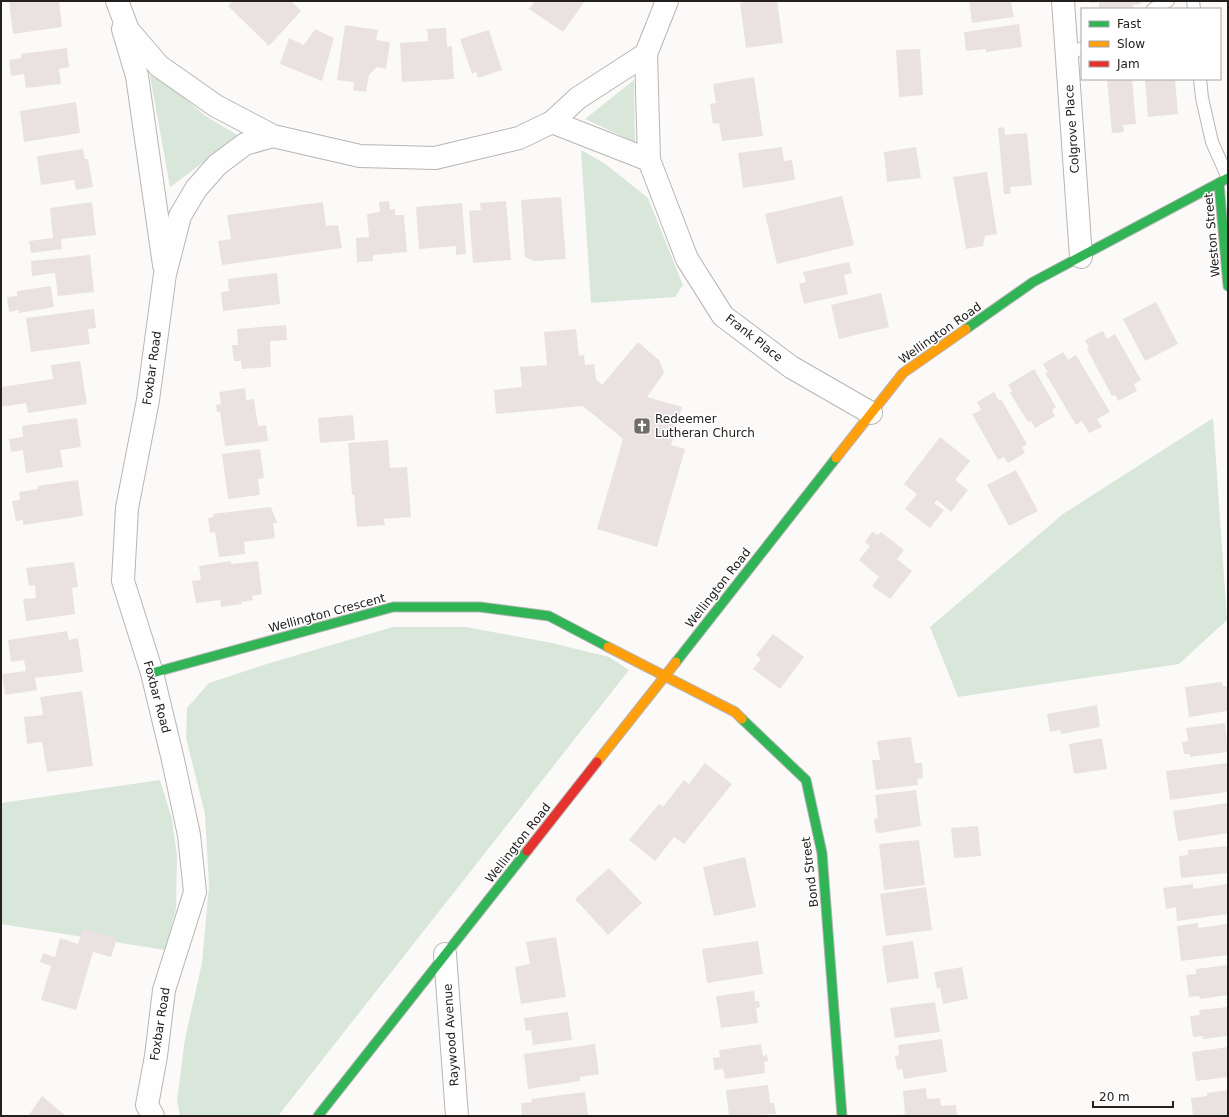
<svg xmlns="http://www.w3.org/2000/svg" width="1229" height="1117" viewBox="0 0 1229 1117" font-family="'DejaVu Sans',sans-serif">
<rect width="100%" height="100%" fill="#fcfaf8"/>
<g fill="#d9e6da">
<polygon points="152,69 204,115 239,136 170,187 150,76"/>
<polygon points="634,80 635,142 585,119"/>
<polygon points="581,150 604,163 648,198 683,285 675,297 591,303"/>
<polygon points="1213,418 1227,620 1179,664 958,697 930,627 1063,514"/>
<polygon points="393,627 466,627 552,643 609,657 629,670 278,1116 180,1116 177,1100 185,1039 202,963 209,886 205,814 186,738 187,708 209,683 270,663"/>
<polygon points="160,780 172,819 177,856 176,909 165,950 1,924 1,803"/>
</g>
<g fill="#eae1e3">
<polygon points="9,1 59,1 62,27 13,34"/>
<polygon points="233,1 291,1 301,11 269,46 228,6"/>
<polygon points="535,1 585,1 563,32 529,9"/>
<polygon points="753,1 777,1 783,43 746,48 740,3"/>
<polygon points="969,1 1011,1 1014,17 972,23"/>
<polygon points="1091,1 1140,1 1141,4 1133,5 1134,9 1099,9 1099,2 1091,3"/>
<polygon points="1019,24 1022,47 986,52 986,49 966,51 964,32"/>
<polygon points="345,25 378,30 376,40 390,42 386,69 377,67 369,75 366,92 353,90 354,82 337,80"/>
<polygon points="446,28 447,47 452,46 454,79 402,82 400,43 428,41 427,29"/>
<polygon points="315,29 334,38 322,81 280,64 289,38 304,45"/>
<polygon points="489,30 502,70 478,78 476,72 472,74 460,39"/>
<polygon points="67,48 69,67 59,69 61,84 26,88 24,74 11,76 9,60 21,58 21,54"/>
<polygon points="920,49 923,95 899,97 896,50"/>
<polygon points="754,77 763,136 722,141 719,123 713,124 710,104 716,103 713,84"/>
<polygon points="1107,79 1132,79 1136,124 1123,125 1124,132 1112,133"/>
<polygon points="1145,79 1175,79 1178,114 1148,117"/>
<polygon points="76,102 80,133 24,142 20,111"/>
<polygon points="1004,127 1005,135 1027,133 1032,185 1010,187 1011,194 1004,194 998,128"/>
<polygon points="782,147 784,161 792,160 795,180 743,188 738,153"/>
<polygon points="916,147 921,178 887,182 884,152"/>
<polygon points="83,149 85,159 88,159 93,187 76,190 74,180 41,185 37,156"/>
<polygon points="987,172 997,234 985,236 983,246 966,249 953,177"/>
<polygon points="842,196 854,245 777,264 765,214"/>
<polygon points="561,197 566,259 534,261 525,257 521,200"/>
<polygon points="389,201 390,210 395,209 395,215 404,215 407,252 373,255 373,261 357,262 356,238 369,237 367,214 380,212 379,202"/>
<polygon points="506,201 511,260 473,263 469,211 481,210 480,203"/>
<polygon points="92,202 96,235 61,239 62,249 31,253 29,241 53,238 50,208"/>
<polygon points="323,202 326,226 338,225 342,248 222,265 218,241 231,239 227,215"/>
<polygon points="462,203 466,254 456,255 456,246 419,249 416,207"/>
<polygon points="90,255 94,292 58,296 55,273 32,276 31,261"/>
<polygon points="849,262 852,273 844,275 848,294 804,304 799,284 806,282 803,272"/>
<polygon points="277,273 280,304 223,311 221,292 229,291 228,279"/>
<polygon points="51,286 54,307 19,313 19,310 9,312 7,297 17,296 17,291"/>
<polygon points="881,293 889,327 839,339 831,305"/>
<polygon points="1156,302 1178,344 1145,361 1123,319"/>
<polygon points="94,309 96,328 88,329 90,344 31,352 26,318"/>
<polygon points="286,325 287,340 270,341 271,367 242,369 241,361 234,361 232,345 238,345 237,329"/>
<polygon points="576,329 579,356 584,355 585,365 594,364 596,379 602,385 638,342 659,360 664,373 647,397 682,407 671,445 685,449 657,547 597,529 623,439 583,406 496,414 494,390 522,387 520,367 547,365 544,332"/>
<polygon points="1103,331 1107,339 1115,334 1141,380 1134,384 1137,391 1118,401 1115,395 1112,396 1087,349 1089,348 1085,340"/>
<polygon points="1063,352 1068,360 1076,355 1110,412 1097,419 1102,427 1089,433 1082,421 1076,425 1045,373 1048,372 1043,364"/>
<polygon points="80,361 87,404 28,413 26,403 1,407 1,387 53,379 51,365"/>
<polygon points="1034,369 1056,407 1052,410 1055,416 1035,428 1031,421 1028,422 1010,393 1012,391 1008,385"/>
<polygon points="245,388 246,400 254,399 258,426 266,425 268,441 225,446 220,412 217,412 216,405 221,404 219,392"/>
<polygon points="994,392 999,401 1001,399 1027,444 1022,447 1025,453 1008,463 1004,457 998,460 972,414 981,410 977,402"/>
<polygon points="353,415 355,440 320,443 318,418"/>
<polygon points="77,418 81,447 60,450 63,467 26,473 23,450 11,452 9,439 23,437 22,426"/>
<polygon points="940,437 970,461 955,480 968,490 951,512 937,500 934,503 944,510 930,528 905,509 917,494 904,484"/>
<polygon points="388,440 390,468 407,467 411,517 384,519 385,525 357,527 354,495 352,495 348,443"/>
<polygon points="260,449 264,478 258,479 260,495 228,499 222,454"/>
<polygon points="1016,470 1038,511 1009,526 987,485"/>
<polygon points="78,480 83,516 23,525 23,520 16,521 12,501 20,500 19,492 38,489 38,486"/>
<polygon points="271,507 277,523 273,523 275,538 244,542 245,554 219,557 215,532 210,533 208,518 213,517 213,514"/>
<polygon points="872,532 878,535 881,532 904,550 897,559 912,571 890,599 872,586 879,577 859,560 870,546 865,542"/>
<polygon points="231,561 231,564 258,561 262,594 252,596 253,600 241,602 242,604 221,607 220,600 196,603 192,581 201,580 199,566"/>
<polygon points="74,562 78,587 72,588 75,614 26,621 23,599 36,598 35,585 29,586 26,568"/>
<polygon points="67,631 69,640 78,638 83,672 35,678 37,690 5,695 2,674 26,671 24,660 11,662 8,640"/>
<polygon points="773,634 804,657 780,689 753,669 761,659 756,655"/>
<polygon points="1222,682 1223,686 1228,686 1227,711 1189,717 1185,687"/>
<polygon points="82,691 93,766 47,772 42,742 27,744 24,717 43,715 40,697"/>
<polygon points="1097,705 1100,727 1061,734 1060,730 1050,732 1047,714"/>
<polygon points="1225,723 1228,752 1190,757 1190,754 1184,754 1182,742 1188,741 1186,728"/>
<polygon points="911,737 915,763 922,763 923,778 917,779 918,785 876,790 872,760 880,760 877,741"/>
<polygon points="1102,738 1107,769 1074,774 1069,744"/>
<polygon points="705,763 732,784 684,844 674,837 655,861 629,840 659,804 663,807 684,780 689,784"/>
<polygon points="1228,763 1228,792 1170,800 1166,771"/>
<polygon points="916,790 921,826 880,833 876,832 874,819 878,818 875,795"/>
<polygon points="1228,803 1228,833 1178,841 1173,811"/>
<polygon points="978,826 981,856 954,858 951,828"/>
<polygon points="919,840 925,885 884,890 879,844"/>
<polygon points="1228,846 1228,873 1181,878 1179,856 1188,855 1188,850"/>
<polygon points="745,857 756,907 714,916 703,867"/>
<polygon points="609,868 642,903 608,935 575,899"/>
<polygon points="1193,884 1193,889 1228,884 1228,914 1177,921 1176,907 1166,909 1163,888"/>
<polygon points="926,887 932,930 886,936 880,894"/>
<polygon points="1198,923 1198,928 1228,924 1228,955 1181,961 1177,926"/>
<polygon points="83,929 117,938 111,957 93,952 76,1010 41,1000 51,966 40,962 43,953 55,957 60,938 78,944"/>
<polygon points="556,937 566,997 521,1004 515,967 530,964 526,942"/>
<polygon points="758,941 763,974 707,983 702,949"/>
<polygon points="913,941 919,978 887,983 882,946"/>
<polygon points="1228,965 1228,995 1200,999 1199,996 1189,997 1186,975 1196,974 1196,969"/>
<polygon points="962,967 968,999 943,1004 940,988 937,989 934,972"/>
<polygon points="754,991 755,1001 759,1001 760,1007 756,1008 758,1023 721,1028 716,996"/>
<polygon points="935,1002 940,1032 895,1038 890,1008"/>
<polygon points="1228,1007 1228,1036 1203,1039 1203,1036 1193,1037 1190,1016 1200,1015 1199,1010"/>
<polygon points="568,1012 572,1040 533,1045 531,1030 526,1031 524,1018"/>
<polygon points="942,1039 947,1072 904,1079 902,1069 897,1070 895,1056 899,1055 898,1045"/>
<polygon points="595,1044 599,1074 580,1077 580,1081 528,1089 524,1054"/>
<polygon points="761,1044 763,1056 767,1055 768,1061 764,1062 765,1073 725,1079 723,1069 714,1070 713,1058 720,1057 719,1050"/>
<polygon points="1228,1047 1228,1077 1196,1081 1192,1052"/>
<polygon points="768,1085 770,1103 774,1103 776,1114 729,1116 726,1090"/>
<polygon points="926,1088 927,1099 940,1098 941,1106 956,1105 957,1116 897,1116 905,1114 903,1091"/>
<polygon points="1228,1090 1228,1116 1193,1116 1191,1098 1207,1096 1207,1093"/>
<polygon points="585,1092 588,1116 522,1116 521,1103 532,1102 531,1099"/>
<polygon points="42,1096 66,1116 28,1116"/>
</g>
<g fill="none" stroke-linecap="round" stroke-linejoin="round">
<g stroke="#b8b5b4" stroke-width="14">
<g id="lane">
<polyline points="1193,1 1194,9"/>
<polyline points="1153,9 1168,1"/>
<polyline points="1067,55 1082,48"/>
<polyline points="1200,79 1202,98 1212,142 1228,178"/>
</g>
</g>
<g stroke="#b8b5b4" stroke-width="24">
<g id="street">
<polyline points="117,1 128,30 159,66 216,106 273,136 360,156 435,158 519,138 552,122 578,98 646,54 667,1"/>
<polyline points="1063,1 1081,257"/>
<polyline points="123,29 137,76 164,265"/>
<polyline points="646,54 649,160"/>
<polyline points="552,122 649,160 687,259 723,316 791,367 871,413"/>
<polyline points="445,954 457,1116"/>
<polyline points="153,1116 147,1105 156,1056 164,990 195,892 189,835 173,760 152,673 123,581 127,508 148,400 165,274 180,216 196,189 217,165 245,144 273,136"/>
</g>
</g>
<g stroke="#b8b5b4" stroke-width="11">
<g id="fast">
<polyline points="1219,183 1228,286"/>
<polyline points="966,329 1033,282 1228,178"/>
<polyline points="676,662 836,458"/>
<polyline points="152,673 393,607 480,607 549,616 608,647"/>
<polyline points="742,719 806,780 822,853 842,1116"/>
<polyline points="318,1116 527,851"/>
</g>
</g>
<g stroke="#b8b5b4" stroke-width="11">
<g id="slow">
<polyline points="836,458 903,373 966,329"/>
<polyline points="608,647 735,712 742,719"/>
<polyline points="597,762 676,662"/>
</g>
</g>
<g stroke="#b8b5b4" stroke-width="11">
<polyline id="jam" points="527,851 597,762"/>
</g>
<use href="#lane" stroke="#fffefe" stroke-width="12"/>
<use href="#street" stroke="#fffefe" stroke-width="22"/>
<use href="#fast" stroke="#30b455" stroke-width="9"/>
<use href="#slow" stroke="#ff9f0a" stroke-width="9"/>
<use href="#jam" stroke="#e5322d" stroke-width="9"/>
</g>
<defs>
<g id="church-square" transform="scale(0.9)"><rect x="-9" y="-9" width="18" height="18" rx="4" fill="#6f6c6a" stroke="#fff"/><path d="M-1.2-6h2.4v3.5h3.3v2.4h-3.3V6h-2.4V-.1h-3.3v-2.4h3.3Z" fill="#fff"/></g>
</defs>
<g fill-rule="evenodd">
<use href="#church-square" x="642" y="426"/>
</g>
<g text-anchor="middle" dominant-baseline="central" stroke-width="3" stroke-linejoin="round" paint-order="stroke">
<g font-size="12" fill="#23201e" stroke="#fff">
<text transform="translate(1072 129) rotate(-94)">Colgrove Place</text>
<text transform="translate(1212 235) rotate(-95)">Weston Street</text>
<text transform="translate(940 333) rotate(-35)">Wellington Road</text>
<text transform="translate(754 338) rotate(38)">Frank Place</text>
<text transform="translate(152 368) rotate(-82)">Foxbar Road</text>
<text transform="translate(718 588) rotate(-52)">Wellington Road</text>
<text transform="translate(327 613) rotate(-15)">Wellington Crescent</text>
<text transform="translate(157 697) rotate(75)">Foxbar Road</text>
<text transform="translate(518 843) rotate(-52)">Wellington Road</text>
<text transform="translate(810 872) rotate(-97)">Bond Street</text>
<text transform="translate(160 1024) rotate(-81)">Foxbar Road</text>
<text transform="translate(451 1035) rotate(-94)">Raywood Avenue</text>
</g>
<g font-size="12" fill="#23201e" stroke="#fff" text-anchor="start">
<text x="655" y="419">Redeemer<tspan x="655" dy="14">Lutheran Church</tspan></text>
</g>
</g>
<rect width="1229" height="1117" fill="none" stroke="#23201e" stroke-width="4"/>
<rect x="1081" y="8" width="140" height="72" fill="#ffffff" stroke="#a7a6a5"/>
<rect x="1089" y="21" width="20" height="6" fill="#30b455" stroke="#a7a6a5"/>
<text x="1117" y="28" font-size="12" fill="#23201e">Fast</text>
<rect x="1089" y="41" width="20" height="6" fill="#ff9f0a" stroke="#a7a6a5"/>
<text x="1117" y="48" font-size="12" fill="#23201e">Slow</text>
<rect x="1089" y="61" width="20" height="6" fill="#e5322d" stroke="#a7a6a5"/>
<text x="1117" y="68" font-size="12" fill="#23201e">Jam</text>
<path d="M1093 1101v6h80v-6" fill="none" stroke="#23201e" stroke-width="2"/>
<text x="1099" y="1101" font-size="12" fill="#23201e" stroke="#ffffff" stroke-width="3" paint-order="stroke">20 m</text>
</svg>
